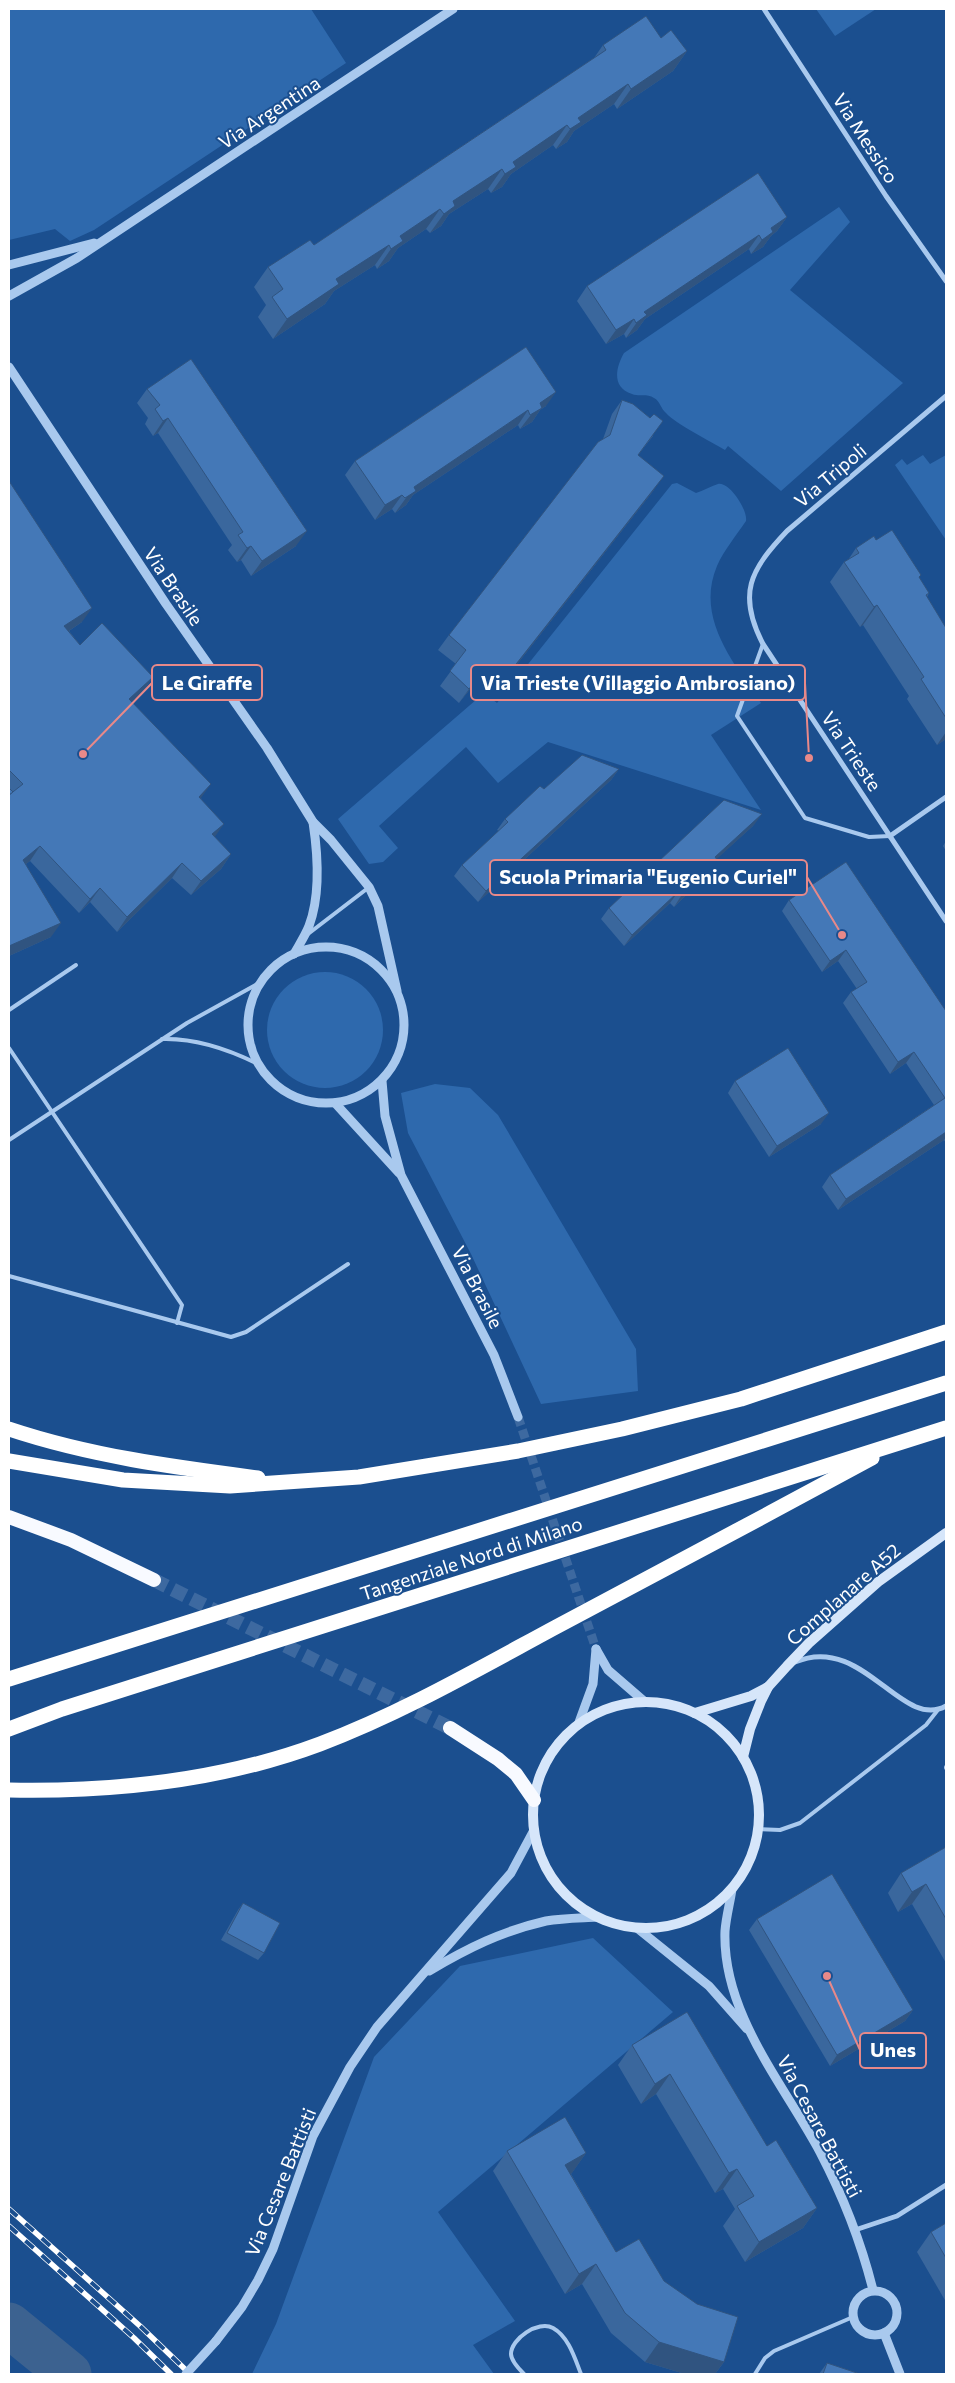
<svg xmlns="http://www.w3.org/2000/svg" width="955" height="2383" viewBox="0 0 955 2383" font-family="Commissioner,sans-serif">
<rect width="100%" height="100%" fill="#1b4f8f"/>
<g fill="#2e69ad">
<polygon points="9,9 311,9 346,63 94,230 70,241 55,229 9,240"/>
<polygon points="816,9 876,9 835,36"/>
<path d="M839,207L850,222L790,290L903,383L781,491L728,446L725,450C710,441 676,424 666,413C661,409 660,401 654,398C647,393 639,397 632,394C611,387 616,367 624,353Z"/>
<polygon points="923,455 930,464 946,455 946,540 895,465 902,459 907,465"/>
<path d="M677,483L696,493C703,491 711,486 718,484C729,481 748,510 746,521C736,536 724,550 717,566C695,618 734,663 761,703L711,735L761,810L548,742L498,783L466,747L379,826L398,848L383,862L369,864L338,819L484,693L497,703L672,484Z"/>
<circle cx="325" cy="1030" r="58"/>
<polygon points="435,1084 470,1088 498,1115 636,1349 638,1391 541,1404 471,1254 408,1133 401,1093"/>
<polygon points="593,1938 673,2012 438,2212 515,2321 473,2345 494,2374 252,2374 276,2324 374,2057 460,1966"/>
</g>
<g fill="none" stroke-linecap="round" stroke-linejoin="round">
<polyline stroke="#3c6290" stroke-width="45" points="9,2325 69,2374"/>
<polyline stroke="#3d69a0" stroke-width="9" stroke-dasharray="9 4.5" stroke-linecap="butt" points="518,1417 596,1649"/>
<polyline stroke="#3d69a0" stroke-width="14" stroke-dasharray="14 7" stroke-linecap="butt" points="154,1580 450,1728"/>
<g stroke="#a9c9ee" stroke-width="4">
<polyline points="763,644 737,716 805,818 869,837 890,836"/>
<polyline points="308,934 368,888"/>
<polyline points="9,1010 76,965"/>
<path d="M162,1039C196,1038 228,1049 258,1064"/>
<polyline points="9,1048 182,1305 177,1323"/>
<polyline points="9,1140 187,1023 261,982"/>
<polyline points="9,1276 231,1337 246,1332 348,1264"/>
<polyline points="946,1767 946,1768"/>
<polyline points="759,1829 780,1830 800,1823 926,1725 937,1711"/>
<path d="M524,2374C519,2369 511,2361 511,2354C511,2339 538,2320 553,2328C569,2337 575,2359 581,2374"/>
<polyline points="755,2374 765,2358 774,2351 853,2317"/>
</g>
<g stroke="#a9c9ee" stroke-width="5">
<polyline points="764,9 886,196 946,281"/>
<path d="M946,396L787,531C750,570 737,594 763,644L946,921"/>
<polyline points="890,836 946,797"/>
<path d="M795,1662C863,1633 901,1731 946,1706"/>
<polyline points="855,2230 897,2216 946,2185"/>
</g>
<g stroke="#a9c9ee" stroke-width="9">
<polyline points="9,265 94,243"/>
<polyline points="9,296 77,258 453,9"/>
<polyline points="9,367 166,604 267,748 313,822 331,840 369,887 378,906 397,991"/>
<circle cx="326" cy="1025" r="78"/>
<path d="M294,954C299,945 305,936 309,926C321,894 318,855 313,822"/>
<polyline points="382,1081 385,1116 401,1175 494,1355 518,1417"/>
<polyline points="335,1103 399,1173"/>
<polyline points="596,1649 608,1670 645,1702"/>
<polyline points="578,1725 593,1684 596,1649"/>
<path d="M732,1889C730,1903 726,1917 725,1931C722,2013 783,2083 820,2152C843,2196 861,2242 873,2290"/>
<polyline points="637,1928 709,1986 747,2029"/>
<path d="M429,1971C468,1948 502,1931 546,1921C562,1918 580,1918 597,1917"/>
<circle cx="875" cy="2313" r="22"/>
<polyline points="884,2333 900,2374"/>
<polyline points="216,2341 242,2307 258,2280 273,2249 313,2136 350,2067 377,2027 511,1873 534,1830"/>
</g>
<g stroke="#d6e6fa" stroke-width="10">
<circle cx="646" cy="1815" r="113"/>
<polyline points="695,1713 751,1696 768,1687"/>
<polyline points="743,1757 750,1729 761,1701 768,1687 787,1666 809,1643 878,1582 946,1533"/>
</g>
<g stroke="#f8faff" stroke-width="14">
<polyline points="9,1517 71,1540 154,1580"/>
<polyline points="450,1728 498,1759 516,1774 534,1800"/>
</g>
<g stroke="#fff" stroke-width="15">
<path d="M9,1429C90,1456 173,1467 258,1478"/>
<polyline points="9,1461 123,1480 230,1486 359,1477 518,1451 622,1429 741,1399 946,1332"/>
<polyline points="9,1679 946,1383"/>
<polyline points="9,1729 62,1709 946,1428"/>
<path d="M9,1790C113,1792 221,1781 320,1744C402,1713 478,1669 556,1627C661,1571 767,1515 872,1458"/>
</g>
<g stroke="#fff" stroke-width="5.5">
<g id="rail">
<polyline points="9,2209 140,2326 190,2374"/>
<polyline points="9,2226 134,2338 171,2374"/>
</g>
</g>
<use href="#rail" stroke="#1b4f8f" stroke-width="4" stroke-dasharray="11" stroke-linecap="butt"/>
<polyline stroke="#a9c9ee" stroke-width="9" points="186,2374 216,2341"/>
</g>
<g fill="#3a679d">
<polygon points="661,38 687,51 673,71 617,109 614,104 574,131 567,142 556,149 553,145 511,174 502,187 491,193 488,189 449,214 441,226 430,233 426,229 398,248 389,261 377,269 375,265 334,291 325,304 273,339 258,317 266,305 254,287 268,267 314,245 594,58 603,45"/>
<polygon points="787,217 777,231 771,236 763,247 751,254 749,249 645,319 637,330 626,338 624,334 606,344 577,301 587,286"/>
<polygon points="526,347 546,406 540,410 532,422 520,429 518,425 413,495 406,505 395,513 392,509 375,520 345,475 355,461"/>
<polygon points="147,389 296,546 251,576 241,560 237,562 228,550 232,545 158,433 153,436 145,424 148,418 137,403"/>
<polygon points="622,400 653,436 638,455 654,490 492,696 475,683 459,703 440,686 456,664 438,650 449,635 603,439 612,414"/>
<polygon points="9,481 82,622 69,631 80,645 153,677 143,691 131,702 201,798 215,837 231,854 221,869 191,895 172,878 117,932 90,902 79,913 30,861 26,864 51,937 9,956"/>
<polygon points="876,540 919,578 929,593 927,597 946,628 946,739 937,745 907,699 909,696 863,625 860,627 830,582 844,562 848,560 856,548"/>
<polygon points="619,769 611,780 478,902 454,876 462,865 499,831 497,830 505,819 544,789"/>
<polygon points="754,825 716,859 718,861 710,872 674,907 670,903 624,946 601,919 609,908"/>
<polygon points="946,841 946,851 943,846"/>
<polygon points="789,900 946,1011 946,1143 944,1140 838,1210 822,1187 830,1175 934,1105 906,1063 890,1074 843,1003 851,992 857,989 838,961 822,972 782,911"/>
<polygon points="735,1081 821,1124 769,1157 728,1093"/>
<polygon points="946,1847 946,1963 912,1904 898,1912 888,1893 901,1873"/>
<polygon points="243,1903 264,1953 258,1960 221,1940 238,1910"/>
<polygon points="757,1919 913,2010 905,2021 830,2066 749,1930"/>
<polygon points="632,2045 767,2146 817,2208 803,2228 745,2262 723,2226 735,2209 723,2189 715,2193 656,2094 641,2104 618,2065"/>
<polygon points="507,2151 586,2153 571,2174 616,2252 664,2281 724,2362 715,2374 685,2374 645,2362 611,2333 582,2284 565,2294 493,2171"/>
<polygon points="946,2223 946,2302 917,2252 931,2232"/>
<polygon points="827,2363 860,2374 819,2374"/>
</g>
<g fill="#305480">
<polygon points="687,51 673,71 617,109 631,89"/>
<polygon points="628,84 614,104 574,131 567,142 556,149 578,118"/>
<polygon points="567,125 553,145 511,174 502,187 491,193 513,162"/>
<polygon points="502,169 488,189 449,214 441,226 430,233 453,201"/>
<polygon points="440,209 426,229 398,248 389,261 377,269 400,236"/>
<polygon points="787,217 777,231 771,236 763,247 751,254 771,228"/>
<polygon points="759,235 749,249 645,319 637,330 626,338 644,312"/>
<polygon points="389,245 375,265 334,291 325,304 273,339 287,319 336,279"/>
<polygon points="634,319 624,334 606,344 616,330"/>
<polygon points="556,392 546,406 540,410 532,422 520,429 540,403"/>
<polygon points="528,410 518,425 413,495 406,505 395,513 414,487"/>
<polygon points="168,418 158,433 153,436 163,421"/>
<polygon points="664,476 654,490 492,696 502,682"/>
<polygon points="402,495 392,509 375,520 385,505"/>
<polygon points="307,531 296,546 251,576 262,561"/>
<polygon points="251,546 241,560 237,562 247,548"/>
<polygon points="877,605 863,625 860,627 874,607"/>
<polygon points="92,608 82,622 54,641 64,626"/>
<polygon points="485,669 475,683 459,703 469,689"/>
<polygon points="153,677 143,691 119,714 129,699"/>
<polygon points="946,732 946,739 937,745"/>
<polygon points="619,769 611,780 478,902 486,891"/>
<polygon points="211,784 201,798 189,811 199,797"/>
<polygon points="762,814 754,825 707,868 715,857"/>
<polygon points="224,824 214,838 212,834"/>
<polygon points="40,846 30,861 13,874 23,860"/>
<polygon points="231,854 221,869 191,895 201,881"/>
<polygon points="718,861 710,872 674,907 681,896"/>
<polygon points="182,863 172,878 117,932 127,917"/>
<polygon points="100,888 90,902 79,913 90,899"/>
<polygon points="678,892 670,903 624,946 632,935"/>
<polygon points="61,923 51,937 9,956 9,946"/>
<polygon points="846,950 838,961 822,972 830,961"/>
<polygon points="914,1052 906,1063 890,1074 898,1062"/>
<polygon points="829,1113 821,1124 769,1157 777,1146"/>
<polygon points="946,1132 946,1137 944,1140 838,1210 846,1199"/>
<polygon points="926,1884 912,1904 898,1912 912,1892"/>
<polygon points="913,2010 905,2021 830,2066 837,2055"/>
<polygon points="670,2074 656,2094 641,2104 655,2084"/>
<polygon points="586,2153 572,2173 551,2185 565,2165"/>
<polygon points="737,2169 723,2189 715,2193 729,2173"/>
<polygon points="817,2208 803,2228 745,2262 759,2242"/>
<polygon points="596,2264 582,2284 565,2294 579,2274"/>
<polygon points="659,2342 724,2362 715,2374 685,2374 645,2362"/>
</g>
<g fill="#4478b7" stroke="#305480">
<polygon points="646,16 661,38 671,30 687,51 631,89 628,84 578,118 581,122 570,129 567,125 513,162 516,167 505,174 502,169 453,201 455,206 444,214 440,209 400,236 403,241 391,249 389,245 336,279 339,284 287,319 272,297 283,289 268,267 310,240 314,245 606,50 603,45"/>
<polygon points="758,173 787,217 771,228 773,232 762,240 759,235 644,312 647,315 636,323 634,319 616,330 587,286"/>
<polygon points="526,347 556,392 540,403 542,408 530,415 528,410 414,487 416,491 405,498 402,495 385,505 355,461"/>
<polygon points="191,359 307,531 262,561 251,546 247,548 238,535 243,532 168,418 163,421 155,409 160,405 147,389"/>
<polygon points="622,400 633,404 650,418 654,414 663,421 638,455 664,476 502,682 485,669 469,689 450,671 466,650 449,635 598,442 610,435"/>
<polygon points="9,481 92,608 64,626 80,645 102,623 153,677 129,699 211,784 199,797 224,824 212,834 231,854 201,881 182,863 127,917 100,888 90,899 40,846 23,860 61,923 9,946 9,795 23,784 9,770"/>
<polygon points="892,530 921,575 919,577 929,593 926,595 946,628 946,718 921,679 924,677 877,605 874,607 844,562 859,553 856,548 874,536 876,540"/>
<polygon points="582,755 619,769 486,891 462,865 508,822 505,819 540,786 544,789"/>
<polygon points="9,788 13,792 9,795"/>
<polygon points="724,800 762,814 715,857 718,861 681,896 678,892 632,935 609,908"/>
<polygon points="846,862 946,1011 946,1132 846,1199 830,1175 945,1098 914,1052 898,1062 851,992 867,982 846,950 830,961 789,900"/>
<polygon points="788,1048 829,1113 777,1146 735,1081"/>
<polygon points="946,1847 946,1919 926,1884 912,1892 901,1873"/>
<polygon points="832,1874 913,2010 837,2055 757,1919"/>
<polygon points="243,1903 280,1923 264,1953 227,1933"/>
<polygon points="687,2012 767,2146 776,2140 817,2208 759,2242 737,2206 754,2196 737,2169 729,2173 670,2074 655,2084 632,2045"/>
<polygon points="565,2117 586,2153 565,2165 616,2252 639,2239 664,2281 697,2304 738,2317 724,2362 659,2342 625,2313 596,2264 579,2274 507,2151"/>
<polygon points="946,2223 946,2258 931,2232"/>
<polygon points="827,2363 860,2374 823,2374"/>
</g>
<g text-anchor="middle" dominant-baseline="central" stroke-width="4" stroke-linejoin="round" paint-order="stroke">
<g font-size="19" fill="#fff" stroke="#1b4f8f">
<text transform="translate(269 112) rotate(-33)">Via Argentina</text>
<text transform="translate(866 138) rotate(57)">Via Messico</text>
<text transform="translate(830 475) rotate(-40)">Via Tripoli</text>
<text transform="translate(174 586) rotate(56)">Via Brasile</text>
<text transform="translate(852 751) rotate(56)">Via Trieste</text>
<text transform="translate(478 1287) rotate(63)">Via Brasile</text>
<text transform="translate(471 1558) rotate(-18)">Tangenziale Nord di Milano</text>
<text transform="translate(843 1594) rotate(-41)">Complanare A52</text>
<text transform="translate(820 2126) rotate(62)">Via Cesare Battisti</text>
<text transform="translate(280 2182) rotate(-68)">Via Cesare Battisti</text>
</g>
</g>
<path fill="none" stroke="#e88989" stroke-width="2" d="M809 758L805 683M83 754L152 683M842 935L807 877M827 1976L860 2050"/>
<g fill="#e88989" stroke="#1b4f8f" stroke-width="2">
<circle cx="809" cy="758" r="5"/>
<circle cx="83" cy="754" r="5"/>
<circle cx="842" cy="935" r="5"/>
<circle cx="827" cy="1976" r="5"/>
</g>
<g fill="#1b4f8f" stroke="#e88989" stroke-width="2">
<rect x="471" y="665" width="334" height="35" rx="5"/>
<rect x="152" y="665" width="110" height="35" rx="5"/>
<rect x="490" y="860" width="317" height="35" rx="5"/>
<rect x="860" y="2033" width="66" height="35" rx="5"/>
</g>
<g font-size="20" text-anchor="middle" font-weight="bold" fill="#fff">
<text x="638" y="690">Via Trieste (Villaggio Ambrosiano)</text>
<text x="207" y="690">Le Giraffe</text>
<text x="648" y="884">Scuola Primaria "Eugenio Curiel"</text>
<text x="893" y="2057">Unes</text>
</g>
<rect width="955" height="2383" fill="none" stroke="#ffffff" stroke-width="20"/>
</svg>
